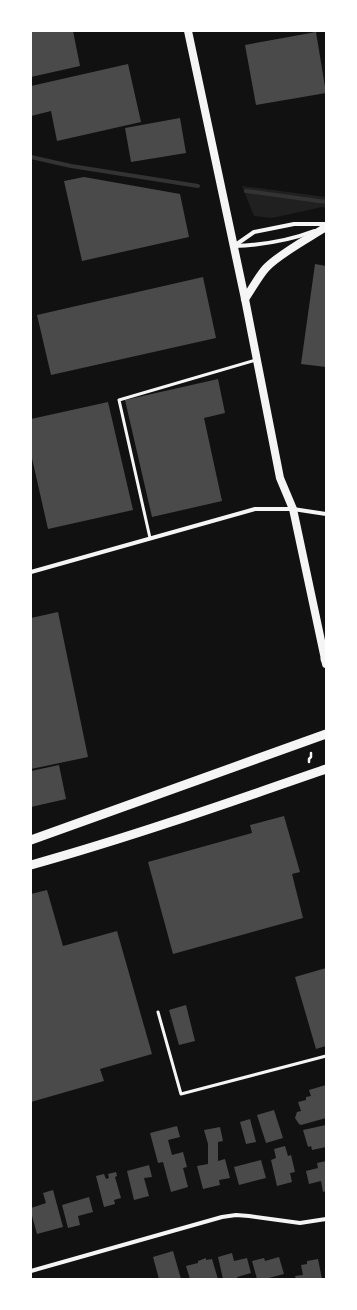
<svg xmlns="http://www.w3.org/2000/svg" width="357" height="1310" viewBox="0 0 357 1310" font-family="'Noto Sans',sans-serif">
<rect width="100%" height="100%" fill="#111"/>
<polygon fill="#202020" points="242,186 326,197 326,208 322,207 272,218 254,216"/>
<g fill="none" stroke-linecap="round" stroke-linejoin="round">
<g stroke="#333" stroke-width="4">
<polyline points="31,157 71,166 198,186"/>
<polyline points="246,191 326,202"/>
</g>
</g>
<g fill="#4a4a4a">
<polygon points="31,31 73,31 80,66 31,77"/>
<polygon points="316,32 326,93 256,105 245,45"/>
<polygon points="128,64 141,122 57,141 51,111 31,116 31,86"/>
<polygon points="180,118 186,153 131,162 125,128"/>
<polygon points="84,177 180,194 189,237 82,261 64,181"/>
<polygon points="315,264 326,266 326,367 301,364"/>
<polygon points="203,277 216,338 51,375 37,315"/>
<polygon points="218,379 225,413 204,418 222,501 152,517 125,400"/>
<polygon points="108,402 133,510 48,529 31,454 31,419"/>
<polygon points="58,612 88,757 31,769 31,618"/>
<polygon points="59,765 66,799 31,807 31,771"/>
<polygon points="284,816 300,872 292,874 303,918 173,954 148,862 252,833 250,825"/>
<polygon points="47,890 63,946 117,931 152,1054 100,1069 104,1081 31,1102 31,894"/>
<polygon points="326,968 326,1046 316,1049 295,977"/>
<polygon points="186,1005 195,1041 179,1045 169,1010"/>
<polygon points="326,1085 326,1118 301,1125 299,1124 295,1118 297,1112 301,1111 298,1102 306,1100 306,1097 311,1096 309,1090"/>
<polygon points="274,1110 283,1138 266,1143 257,1115"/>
<polygon points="250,1119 256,1142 246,1144 240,1122"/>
<polygon points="326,1125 326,1147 312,1150 311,1146 308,1147 303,1130"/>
<polygon points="177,1126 180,1137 168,1140 172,1155 183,1152 187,1167 183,1168 188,1187 171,1192 163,1162 158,1163 150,1133"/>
<polygon points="220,1127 223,1141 218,1142 218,1161 225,1159 230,1178 219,1180 220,1185 203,1189 197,1166 208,1164 208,1144 204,1130"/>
<polygon points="285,1146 288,1156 291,1155 295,1172 290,1173 292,1182 277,1186 271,1160 276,1158 274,1149"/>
<polygon points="261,1160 266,1178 239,1185 234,1167"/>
<polygon points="326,1161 326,1191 323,1192 321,1181 309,1184 306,1171 318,1168 317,1163"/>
<polygon points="149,1165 152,1177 144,1178 149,1196 134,1200 127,1171"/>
<polygon points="116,1172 117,1176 115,1177 121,1198 114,1200 115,1204 104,1207 96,1176 104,1174 106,1179 109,1178 108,1174"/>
<polygon points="53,1190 63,1227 37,1234 31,1212 31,1208 46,1203 43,1193"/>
<polygon points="89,1197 93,1212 78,1216 80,1225 68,1228 62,1205"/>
<polygon points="173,1251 181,1279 159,1279 153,1257"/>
<polygon points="232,1253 234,1261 247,1258 251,1273 237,1277 238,1279 223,1279 218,1257"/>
<polygon points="279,1257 284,1274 265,1279 257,1279 252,1261 264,1258 265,1261"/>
<polygon points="206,1258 206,1260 212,1259 218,1279 190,1279 186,1266 198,1263 198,1261"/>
<polygon points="318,1259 322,1279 296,1279 295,1276 303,1275 301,1265 307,1264 307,1261"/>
</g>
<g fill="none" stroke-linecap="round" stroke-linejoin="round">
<polyline stroke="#f5f5f5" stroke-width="2.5" points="309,762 309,759 311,757 311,753"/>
<g stroke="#f5f5f5" stroke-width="3">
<polyline points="150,538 119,400 256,360"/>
<polyline points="158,1012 181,1094 326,1056"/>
</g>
<g stroke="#f5f5f5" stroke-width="4">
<polyline points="234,246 254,232 294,224 326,224"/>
<path d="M234,246C262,245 288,241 314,231"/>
<polyline points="31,572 255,509 293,509 326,514"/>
<polyline points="31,1271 222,1217 236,1215 249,1216 300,1223 326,1219"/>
</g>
<g stroke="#f5f5f5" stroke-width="8">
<polyline points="188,31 245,299 280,478 293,509 326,664"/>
<path d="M245,299C252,289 258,277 266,268C279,254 309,238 326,227"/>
</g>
<g stroke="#f5f5f5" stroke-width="9">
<polyline points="325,659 326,659"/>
<polyline points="31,840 326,734"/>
<path d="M31,865C131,837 228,803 326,769"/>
</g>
</g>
<rect width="357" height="1310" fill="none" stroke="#ffffff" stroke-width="64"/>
</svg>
